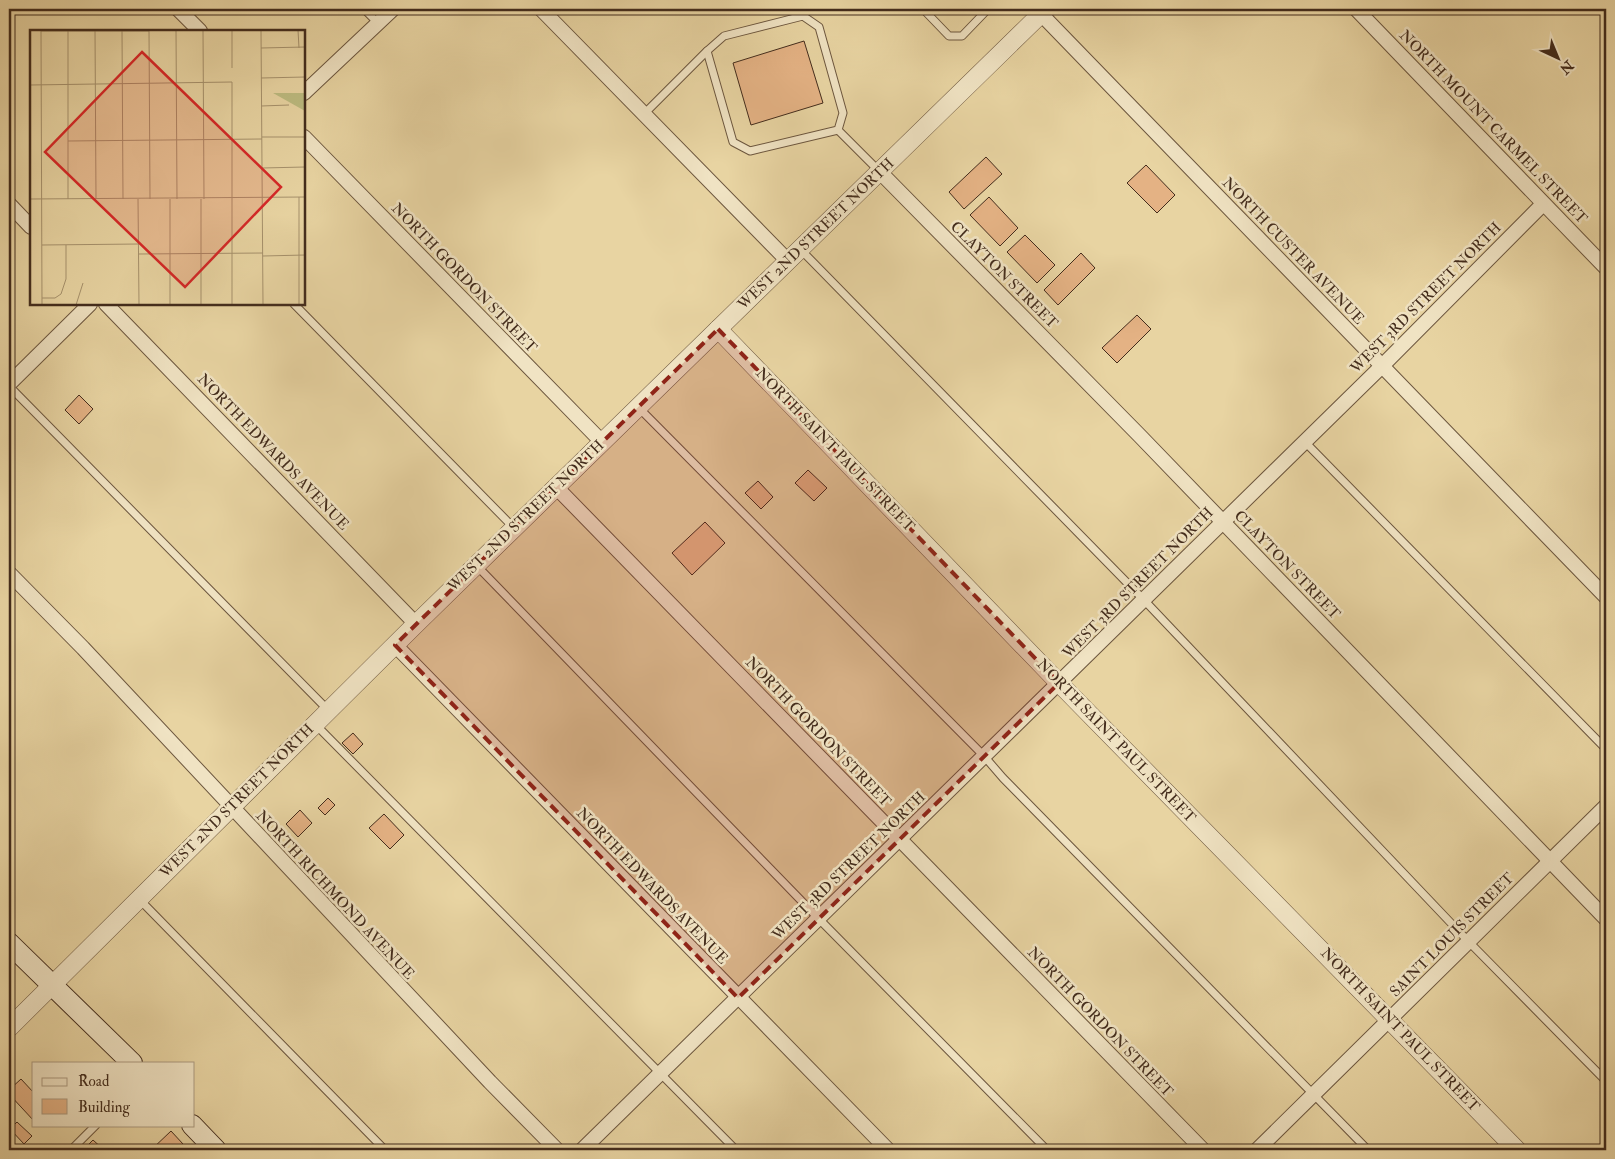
<svg xmlns="http://www.w3.org/2000/svg" width="1615" height="1159" viewBox="0 0 1615 1159" font-family="'IM FELL Double Pica',serif">
<rect width="100%" height="100%" fill="#e8d4a2"/>
<filter id="stains"><feTurbulence type="fractalNoise" baseFrequency=".004" numOctaves="4"/><feColorMatrix values="0 0 0 0 .2 0 0 0 0 .09 0 0 0 0 .02 0 0 0 .5 -.17"/></filter>
<radialGradient id="worn" r=".72"><stop offset=".6" stop-color="#630" stop-opacity="0"/><stop offset="1" stop-color="#630" stop-opacity=".3"/></radialGradient>
<g fill="#e4b284" stroke="#432c1c">
<polygon points="804,41 823,103 751,125 733,63"/>
<polygon points="986,157 1002,174 964,209 949,192"/>
<polygon points="1146,165 1175,195 1157,213 1127,183"/>
<polygon points="989,197 1018,228 1000,246 970,215"/>
<polygon points="1025,235 1055,265 1037,283 1007,252"/>
<polygon points="1081,253 1095,268 1058,305 1044,290"/>
<polygon points="1137,315 1151,329 1117,363 1102,348"/>
<polygon points="79,395 93,409 79,424 65,410"/>
<polygon points="808,470 827,488 814,501 795,483"/>
<polygon points="758,481 773,497 761,509 745,493"/>
<polygon points="705,522 725,543 692,575 672,553"/>
<polygon points="353,733 363,744 353,754 342,743"/>
<polygon points="328,798 335,805 325,815 318,808"/>
<polygon points="300,810 312,823 298,837 286,824"/>
<polygon points="384,814 404,835 390,849 369,828"/>
<polygon points="21,1079 34,1093 34,1121 9,1094 9,1090"/>
<polygon points="17,1122 32,1136 24,1144 10,1129"/>
<polygon points="171,1131 183,1144 177,1150 151,1150"/>
<polygon points="93,1140 104,1150 83,1150"/>
</g>
<g fill="none" stroke-linecap="round" stroke-linejoin="round">
<g stroke="#6c563e" stroke-width="9">
<g id="service">
<polyline points="364,9 378,23"/>
<polyline points="923,9 949,36 962,36 988,9"/>
<polyline points="644,114 707,51"/>
<polyline points="838,130 843,113 819,27 803,16 724,36 707,51 733,142 750,151 838,130 879,171"/>
<polyline points="801,250 1144,600 1468,941 1606,1081"/>
<polyline points="294,304 514,528"/>
<polyline points="9,386 328,710"/>
<polyline points="638,407 984,756 1003,778 1368,1150"/>
<polyline points="1305,442 1606,749"/>
<polyline points="476,565 819,919 1047,1150"/>
<polyline points="315,724 736,1150"/>
<polyline points="139,899 385,1150"/>
<polyline points="71,1150 96,1125"/>
</g>
</g>
<g stroke="#6c563e" stroke-width="16">
<g id="minor">
<polyline points="178,9 200,31"/>
<polyline points="541,9 788,261"/>
<polyline points="1356,9 1606,268"/>
<polyline points="1041,14 1606,597"/>
<polyline points="304,93 393,9"/>
<polyline points="304,137 602,442"/>
<polyline points="879,171 1140,436 1606,919"/>
<polyline points="9,204 31,227"/>
<polyline points="106,304 416,624"/>
<polyline points="9,384 90,304"/>
<polyline points="556,487 1203,1150"/>
<polyline points="9,573 83,648 490,1082 557,1150"/>
<polyline points="395,645 888,1150"/>
<polyline points="582,1150 1382,366 1543,204"/>
<polyline points="1257,1150 1606,806"/>
</g>
</g>
<g stroke="#6c563e" stroke-width="19">
<g id="tertiary">
<polyline points="718,329 1059,683 1517,1150"/>
<polyline points="9,1028 416,624 1046,9"/>
</g>
</g>
<g stroke="#432c1c" stroke-width="22">
<g id="secondary">
<polyline points="9,943 132,1063"/>
<polyline points="192,1125 216,1150"/>
</g>
</g>
<use href="#service" stroke="#f0e3c3" stroke-width="7"/>
<use href="#minor" stroke="#f0e3c3" stroke-width="14"/>
<use href="#tertiary" stroke="#f0e3c3" stroke-width="18"/>
<use href="#secondary" stroke="#f0e3c3" stroke-width="20"/>
</g>
<path fill="#8f2418" fill-opacity="0.2" stroke="#8f2418" stroke-width="4" stroke-dasharray="10 6" stroke-linejoin="round" d="M718,329L1059,683L738,998L395,645Z"/>
<g text-anchor="middle" dominant-baseline="central" stroke-width="5" stroke-linejoin="round" paint-order="stroke">
<g font-size="15" fill="#432c1c" stroke="#f0e3c3">
<text transform="translate(1493 127) rotate(46)">NORTH MOUNT CARMEL STREET</text>
<text transform="translate(816 234) rotate(-44)">WEST 2ND STREET NORTH</text>
<text transform="translate(1293 251) rotate(46)">NORTH CUSTER AVENUE</text>
<text transform="translate(1004 275) rotate(45)">CLAYTON STREET</text>
<text transform="translate(464 278) rotate(46)">NORTH GORDON STREET</text>
<text transform="translate(1426 298) rotate(-45)">WEST 3RD STREET NORTH</text>
<text transform="translate(835 450) rotate(46)">NORTH SAINT PAUL STREET</text>
<text transform="translate(273 452) rotate(46)">NORTH EDWARDS AVENUE</text>
<text transform="translate(526 516) rotate(-44)">WEST 2ND STREET NORTH</text>
<text transform="translate(1287 565) rotate(46)">CLAYTON STREET</text>
<text transform="translate(1138 583) rotate(-45)">WEST 3RD STREET NORTH</text>
<text transform="translate(818 732) rotate(46)">NORTH GORDON STREET</text>
<text transform="translate(1116 741) rotate(46)">NORTH SAINT PAUL STREET</text>
<text transform="translate(237 801) rotate(-45)">WEST 2ND STREET NORTH</text>
<text transform="translate(849 866) rotate(-44)">WEST 3RD STREET NORTH</text>
<text transform="translate(652 886) rotate(46)">NORTH EDWARDS AVENUE</text>
<text transform="translate(335 895) rotate(47)">NORTH RICHMOND AVENUE</text>
<text transform="translate(1452 935) rotate(-45)">SAINT LOUIS STREET</text>
<text transform="translate(1100 1022) rotate(46)">NORTH GORDON STREET</text>
<text transform="translate(1400 1030) rotate(46)">NORTH SAINT PAUL STREET</text>
</g>
</g>
<g transform="translate(30 30)">
<rect width="275" height="275" fill="#e8d4a2"/>
<path d="M243,63H275V81Z" fill="#bcbb80"/>
<path fill="none" stroke="#a6916c" stroke-width="1" d="M11,0L12,275M38,0V169M65,0L66,169M119,0L120,169M130,0H179M146,0L147,169M173,0L174,169M202,0V38M231,0L233,275M268,0L269,18M11,1H119M92,1L93,169M231,18L275,17M231,48L275,47M0,55L202,52V275M231,76L259,75M232,107H275M38,111L232,109M232,138L275,137M269,167V275M0,169L275,167M108,169L109,275M140,169V275M171,169V275M12,215L109,214M109,224L233,223M233,226L275,225M12,268H25L31,264L36,249V215M46,275L53,253"/>
<path fill="#d62828" fill-opacity="0.15" stroke="#d62828" stroke-width="2.5" d="M112,22L251,157L155,257L15,122Z"/>
<rect width="275" height="275" fill="none" stroke="#432c1c" stroke-width="2.5"/>
</g>
<rect width="1615" height="1159" fill="none" stroke="#e8d4a2" stroke-width="30"/>
<rect x="10" y="10" width="1595" height="1139" fill="none" stroke="#432c1c" stroke-width="2.5"/>
<rect x="15" y="15" width="1585" height="1129" fill="none" stroke="#432c1c"/>
<rect x="32" y="1062" width="162" height="65" fill="#f0e3c3" stroke="#ab9a80"/>
<rect x="42" y="1078" width="25" height="8" fill="#f0e3c3" stroke="#ab9a80"/>
<text x="78" y="1086" font-size="15" fill="#432c1c">Road</text>
<rect x="42" y="1099" width="25" height="15" fill="#e4b284" stroke="#ab9a80"/>
<text x="78" y="1112" font-size="15" fill="#432c1c">Building</text>
<g transform="translate(1558 58) rotate(136)" stroke="#f0e3c3" stroke-width="4" paint-order="stroke">
<path d="M0-4L9 19L0 12L-9 19Z" fill="#432c1c"/>
<text y="-8" font-size="14" font-weight="bold" text-anchor="middle" fill="#432c1c">N</text>
</g>
<rect width="100%" height="100%" filter="url(#stains)"/>
<rect width="100%" height="100%" fill="url(#worn)"/>
</svg>
